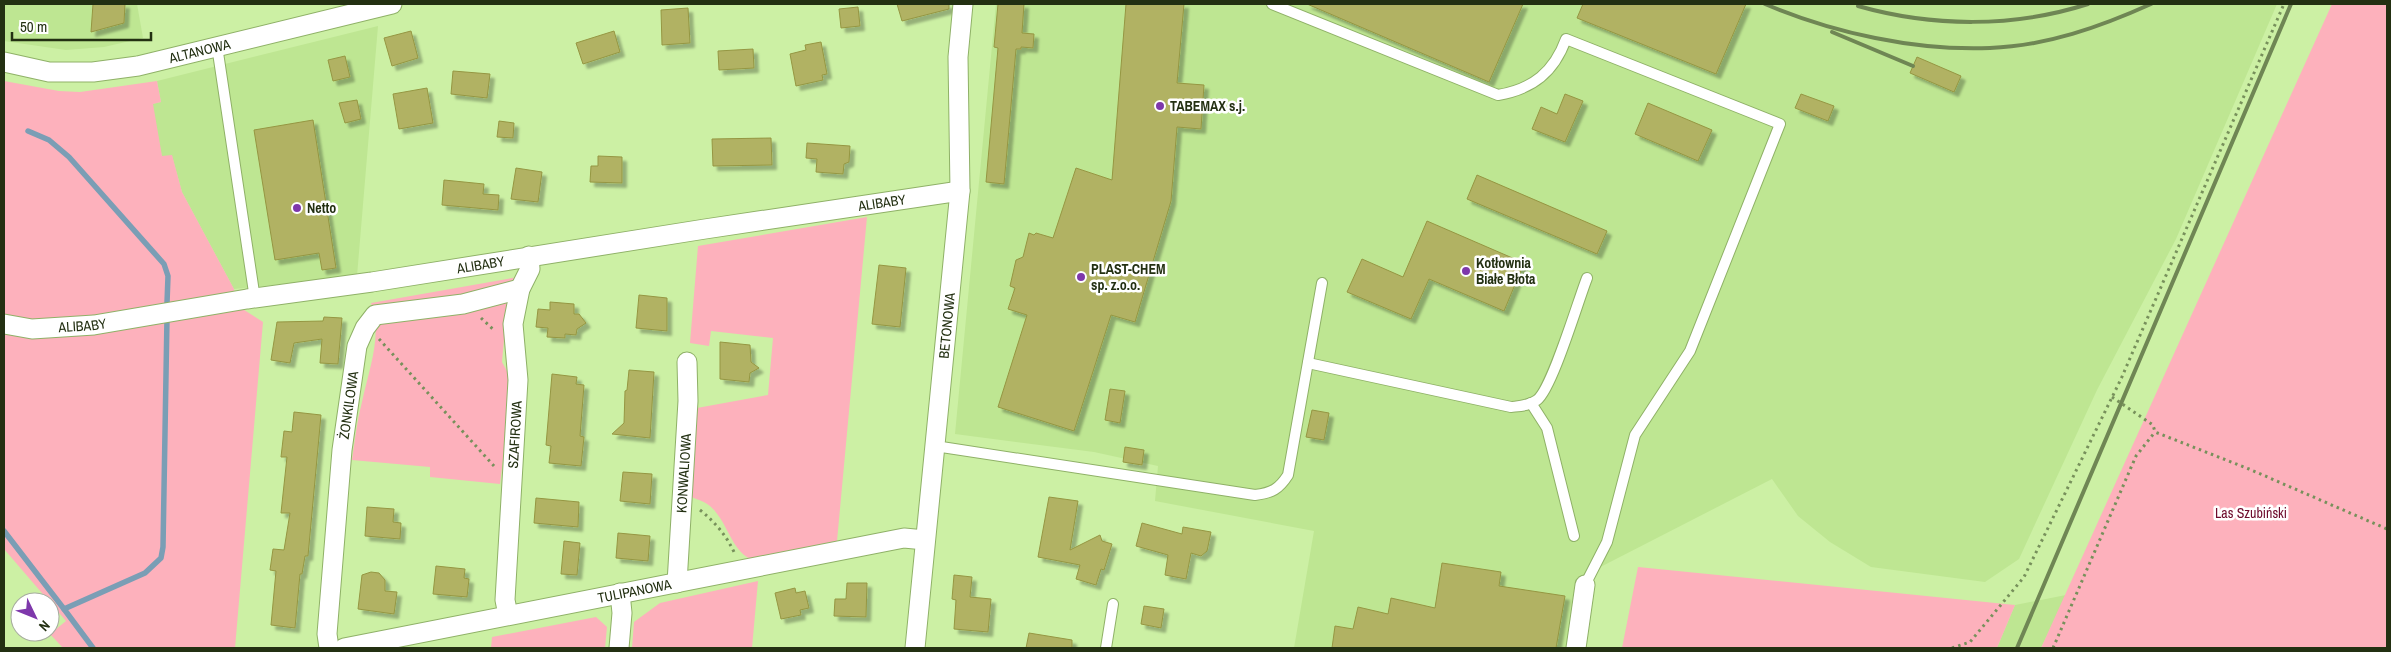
<svg xmlns="http://www.w3.org/2000/svg" width="2391" height="652" viewBox="0 0 2391 652" font-family="'Archivo Narrow',sans-serif">
<defs>
<filter id="shadow"><feDropShadow dx="4.5" dy="4.5" stdDeviation="1" flood-color="#0004"/></filter>
</defs>
<rect width="100%" height="100%" fill="#ccf0a4"/>
<g fill="#bee692">
<polygon points="4,4 137,4 143,38 104,47 66,50 4,41"/>
<polygon points="996,4 2277,4 2176,239 2097,390 2019,559 1985,582 1871,567 1830,542 1798,516 1772,479 1577,579 1567,648 1294,648 1314,531 1155,501 1158,466 1094,452 955,434"/>
<polygon points="378,26 357,276 234,289 182,192 172,156 162,157 152,104 161,102 157,81"/>
<polygon points="2066,595 2041,648 1997,648 2015,605"/>
</g>
<g fill="#fdb1bc">
<polygon points="2332,4 2387,4 2387,648 2041,648"/>
<polygon points="4,81 59,91 80,92 157,81 161,102 153,104 162,156 172,155 182,192 234,289 235,296 95,319 29,322 4,317"/>
<path d="M867,217L837,541L750,559C730,548 728,522 710,506C704,501 693,498 686,495L697,408L768,395L773,338L711,331L709,346L690,343L698,246Z"/>
<path d="M518,277L505,328L502,362L509,375L511,392L500,484L430,477V467L352,460C355,440 357,421 362,402C369,369 383,335 371,303Z"/>
<polygon points="241,308 263,322 235,648 63,648 50,634 66,621 4,549 4,329"/>
<polygon points="1638,567 2015,605 1997,648 1622,648"/>
<polygon points="758,581 752,648 632,648 634,622 660,603"/>
<polygon points="596,617 607,627 605,648 491,648 492,637"/>
</g>
<g fill="none" stroke-linecap="round" stroke-linejoin="round">
<g stroke="#7a9eb5" stroke-width="5.5">
<polyline points="28,131 49,140 69,157 164,264 168,276 167,303"/>
<polyline points="4,531 64,609"/>
<polyline points="93,648 64,609 145,573 161,558 163,547 167,318"/>
</g>
</g>
<g fill="#b1b263" stroke="#959642" filter="url(#shadow)">
<polygon points="93,4 125,4 124,23 91,32"/>
<polygon points="897,4 949,4 949,9 902,21"/>
<polygon points="998,4 1024,4 1022,33 1034,34 1033,48 1021,47 1021,49 1016,49 1004,184 986,182 998,48 994,47"/>
<polygon points="1126,4 1184,4 1177,83 1204,85 1201,129 1177,127 1171,201 1135,322 1111,315 1074,431 998,407 1027,315 1008,309 1015,288 1010,286 1016,260 1023,257 1029,233 1034,235 1036,233 1053,238 1076,168 1112,180"/>
<polygon points="1307,4 1523,4 1489,82"/>
<polygon points="1583,4 1746,4 1716,74 1577,18"/>
<polygon points="858,7 860,26 841,28 839,9"/>
<polygon points="688,8 690,43 662,45 661,10"/>
<polygon points="411,31 418,58 392,66 384,38"/>
<polygon points="614,31 620,52 583,64 576,43"/>
<polygon points="821,42 827,74 822,75 823,80 796,86 790,54 806,50 805,45"/>
<polygon points="753,49 754,68 719,70 718,51"/>
<polygon points="345,56 350,77 333,81 328,60"/>
<polygon points="1917,57 1961,76 1954,92 1910,73"/>
<polygon points="453,71 490,74 487,98 451,94"/>
<polygon points="427,88 433,123 399,129 393,94"/>
<polygon points="1565,94 1583,101 1565,142 1532,129 1541,107 1557,114"/>
<polygon points="1801,94 1834,106 1828,121 1795,108"/>
<polygon points="357,100 361,119 345,123 339,103"/>
<polygon points="1648,103 1712,130 1698,161 1635,134"/>
<polygon points="313,120 336,268 322,270 319,253 275,260 254,130"/>
<polygon points="499,121 514,123 513,138 497,137"/>
<polygon points="771,138 772,165 713,166 712,139"/>
<polygon points="807,143 850,146 849,162 844,164 843,174 816,172 817,159 806,158"/>
<polygon points="598,156 622,157 622,183 590,182 591,166 598,166"/>
<polygon points="516,168 542,172 538,202 511,199"/>
<polygon points="1477,175 1607,231 1597,254 1467,199"/>
<polygon points="444,180 484,184 483,194 499,195 498,210 442,205"/>
<polygon points="1427,221 1524,263 1504,311 1429,279 1411,319 1347,292 1362,259 1403,277"/>
<polygon points="879,265 906,268 900,327 872,324"/>
<polygon points="639,295 667,298 667,331 636,328"/>
<polygon points="550,302 574,304 574,314 579,314 586,323 577,329 576,335 565,334 565,338 547,337 548,328 536,327 538,309 550,310"/>
<polygon points="324,317 342,318 338,364 320,363 322,339 294,343 290,363 271,360 277,322 323,321"/>
<polygon points="720,342 750,345 751,362 759,368 750,373 749,382 720,379"/>
<polygon points="629,370 654,372 650,438 612,434 624,423 625,391 627,390"/>
<polygon points="552,374 577,377 576,384 584,385 580,436 584,437 581,466 549,463 551,446 546,445"/>
<polygon points="1110,389 1125,391 1120,423 1105,420"/>
<polygon points="1312,410 1329,413 1324,440 1306,437"/>
<polygon points="294,412 321,415 308,556 305,556 302,574 300,574 295,628 271,625 276,571 270,570 273,549 284,550 290,513 281,513 287,457 281,457 284,431 292,432"/>
<polygon points="1125,447 1144,450 1142,465 1123,462"/>
<polygon points="623,472 652,474 650,504 620,501"/>
<polygon points="1049,497 1078,501 1070,550 1100,535 1102,541 1112,544 1104,570 1101,569 1096,585 1076,579 1080,565 1038,557"/>
<polygon points="536,498 579,502 578,527 534,523"/>
<polygon points="367,507 394,509 393,522 401,523 400,539 365,536"/>
<polygon points="1142,523 1182,534 1183,527 1211,532 1207,551 1201,556 1191,553 1186,579 1165,575 1168,555 1136,546"/>
<polygon points="618,533 650,536 648,561 616,558"/>
<polygon points="564,541 580,543 577,575 561,574"/>
<polygon points="1442,563 1501,572 1499,586 1565,596 1556,648 1332,648 1335,626 1353,629 1358,607 1388,614 1391,598 1435,608"/>
<polygon points="436,566 465,569 464,578 469,579 467,597 433,594"/>
<polygon points="371,572 379,573 385,580 385,591 397,592 394,614 358,609 362,575"/>
<polygon points="954,575 972,577 970,597 991,599 988,632 954,629 956,600 952,599"/>
<polygon points="847,583 867,583 866,617 834,616 835,599 846,599"/>
<polygon points="795,588 796,593 805,591 809,608 800,610 801,615 781,619 775,593"/>
<polygon points="1144,606 1164,609 1161,628 1141,624"/>
<polygon points="1029,633 1072,640 1072,648 1026,648"/>
</g>
<g fill="none" stroke-linecap="round" stroke-linejoin="round">
<g stroke="#8fb167" stroke-width="12">
<g id="service">
<path d="M1272,4L1498,95C1533,89 1554,72 1566,39L1780,124L1690,351L1635,435L1607,542L1585,585"/>
<polyline points="217,46 255,299"/>
<path d="M1308,363L1511,407C1520,406 1529,406 1537,400C1552,389 1578,301 1587,278"/>
<polyline points="1531,403 1547,428 1574,536"/>
<path d="M935,446L1255,495C1272,493 1279,489 1288,475L1322,283"/>
<polyline points="1106,648 1113,604"/>
</g>
</g>
<g stroke="#8fb167" stroke-width="21">
<g id="minor">
<path id="s1" d="M4,62L49,72H93L138,66L392,4"/>
<path id="s2" d="M4,324L32,329L94,325L247,299L372,282L705,229L960,191"/>
<path id="s3" d="M677,583L688,401L687,362"/>
<path id="s4" d="M508,615L505,600L518,380L513,324L520,289L530,269L529,256"/>
<path id="s5" d="M329,648L327,634L342,450L357,346L365,328L375,315L463,304L520,289"/>
<path id="s6" d="M344,648L904,538L925,540"/>
<polyline points="619,648 622,613 620,593"/>
<path id="s7" d="M915,648L960,191L958,57L963,4"/>
<polyline points="1576,648 1585,585"/>
</g>
</g>
<g stroke="#77905b" stroke-width="3" stroke-dasharray="2.5 4" stroke-linecap="butt">
<polyline points="481,318 495,331"/>
<polyline points="379,339 494,466"/>
<polyline points="2112,397 2153,425 2155,432 2249,469 2387,529"/>
<path d="M700,510C716,523 726,535 735,554"/>
<polyline points="1952,648 1970,642 2024,577 2121,379 2284,4"/>
<polyline points="2053,648 2136,456 2155,432"/>
</g>
<use href="#service" stroke="#fff" stroke-width="10"/>
<use href="#minor" stroke="#fff" stroke-width="19"/>
<g stroke="#6f8654" stroke-width="4">
<path d="M1765,4C1834,33 1915,51 1990,48C2046,46 2100,27 2151,4"/>
<path d="M1858,6C1932,27 2013,28 2088,4"/>
<polyline points="1832,32 1913,66"/>
<polyline points="2017,648 2291,4"/>
</g>
</g>
<g fill="#7e38ab" stroke="#fff" stroke-width="2">
<circle cx="1160" cy="106" r="5"/>
<circle cx="297" cy="208" r="5"/>
<circle cx="1466" cy="271" r="5"/>
<circle cx="1081" cy="277" r="5"/>
</g>
<g text-anchor="middle" dominant-baseline="central" stroke-width="5" stroke-linejoin="round" paint-order="stroke">
<g font-size="14" fill="#233012" stroke="#fff">
<text stroke="none"><textPath href="#s1" startOffset="199">ALTANOWA</textPath></text>
<text stroke="none"><textPath href="#s2" startOffset="888">ALIBABY</textPath></text>
<text stroke="none"><textPath href="#s2" startOffset="482">ALIBABY</textPath></text>
<text stroke="none"><textPath href="#s2" startOffset="79">ALIBABY</textPath></text>
<text stroke="none"><textPath href="#s7" startOffset="324">BETONOWA</textPath></text>
<text stroke="none"><textPath href="#s5" startOffset="244">ŻONKILOWA</textPath></text>
<text stroke="none"><textPath href="#s4" startOffset="181">SZAFIROWA</textPath></text>
<text stroke="none"><textPath href="#s3" startOffset="110">KONWALIOWA</textPath></text>
<text stroke="none"><textPath href="#s6" startOffset="296">TULIPANOWA</textPath></text>
</g>
<g font-size="14" font-weight="bold" fill="#233012" stroke="#fff" text-anchor="start">
<text x="1170" y="106">TABEMAX s.j.</text>
<text x="307" y="208">Netto</text>
<text x="1476" y="263">Kotłownia<tspan x="1476" dy="16">Białe Błota</tspan></text>
<text x="1091" y="269">PLAST-CHEM<tspan x="1091" dy="16">sp. z.o.o.</tspan></text>
</g>
<g font-size="14" fill="#6d092b" stroke="#fff">
<text x="2251" y="513">Las Szubiński</text>
</g>
</g>
<rect width="2391" height="652" fill="none" stroke="#233012" stroke-width="10"/>
<g transform="translate(35 617) rotate(133)"><circle r="24" fill="#ffffff" stroke="#a7aca0"/>
<path d="M0-4L9 19L0 12L-9 19Z" fill="#7e38ab"/>
<text y="-8" font-size="14" font-weight="bold" text-anchor="middle" fill="#233012">N</text>
</g>
<path d="M12 32v8h139v-8" fill="none" stroke="#233012" stroke-width="2.5"/>
<text x="20" y="32" font-size="15" fill="#233012" stroke="#ffffff" stroke-width="4" paint-order="stroke">50 m</text>
</svg>
